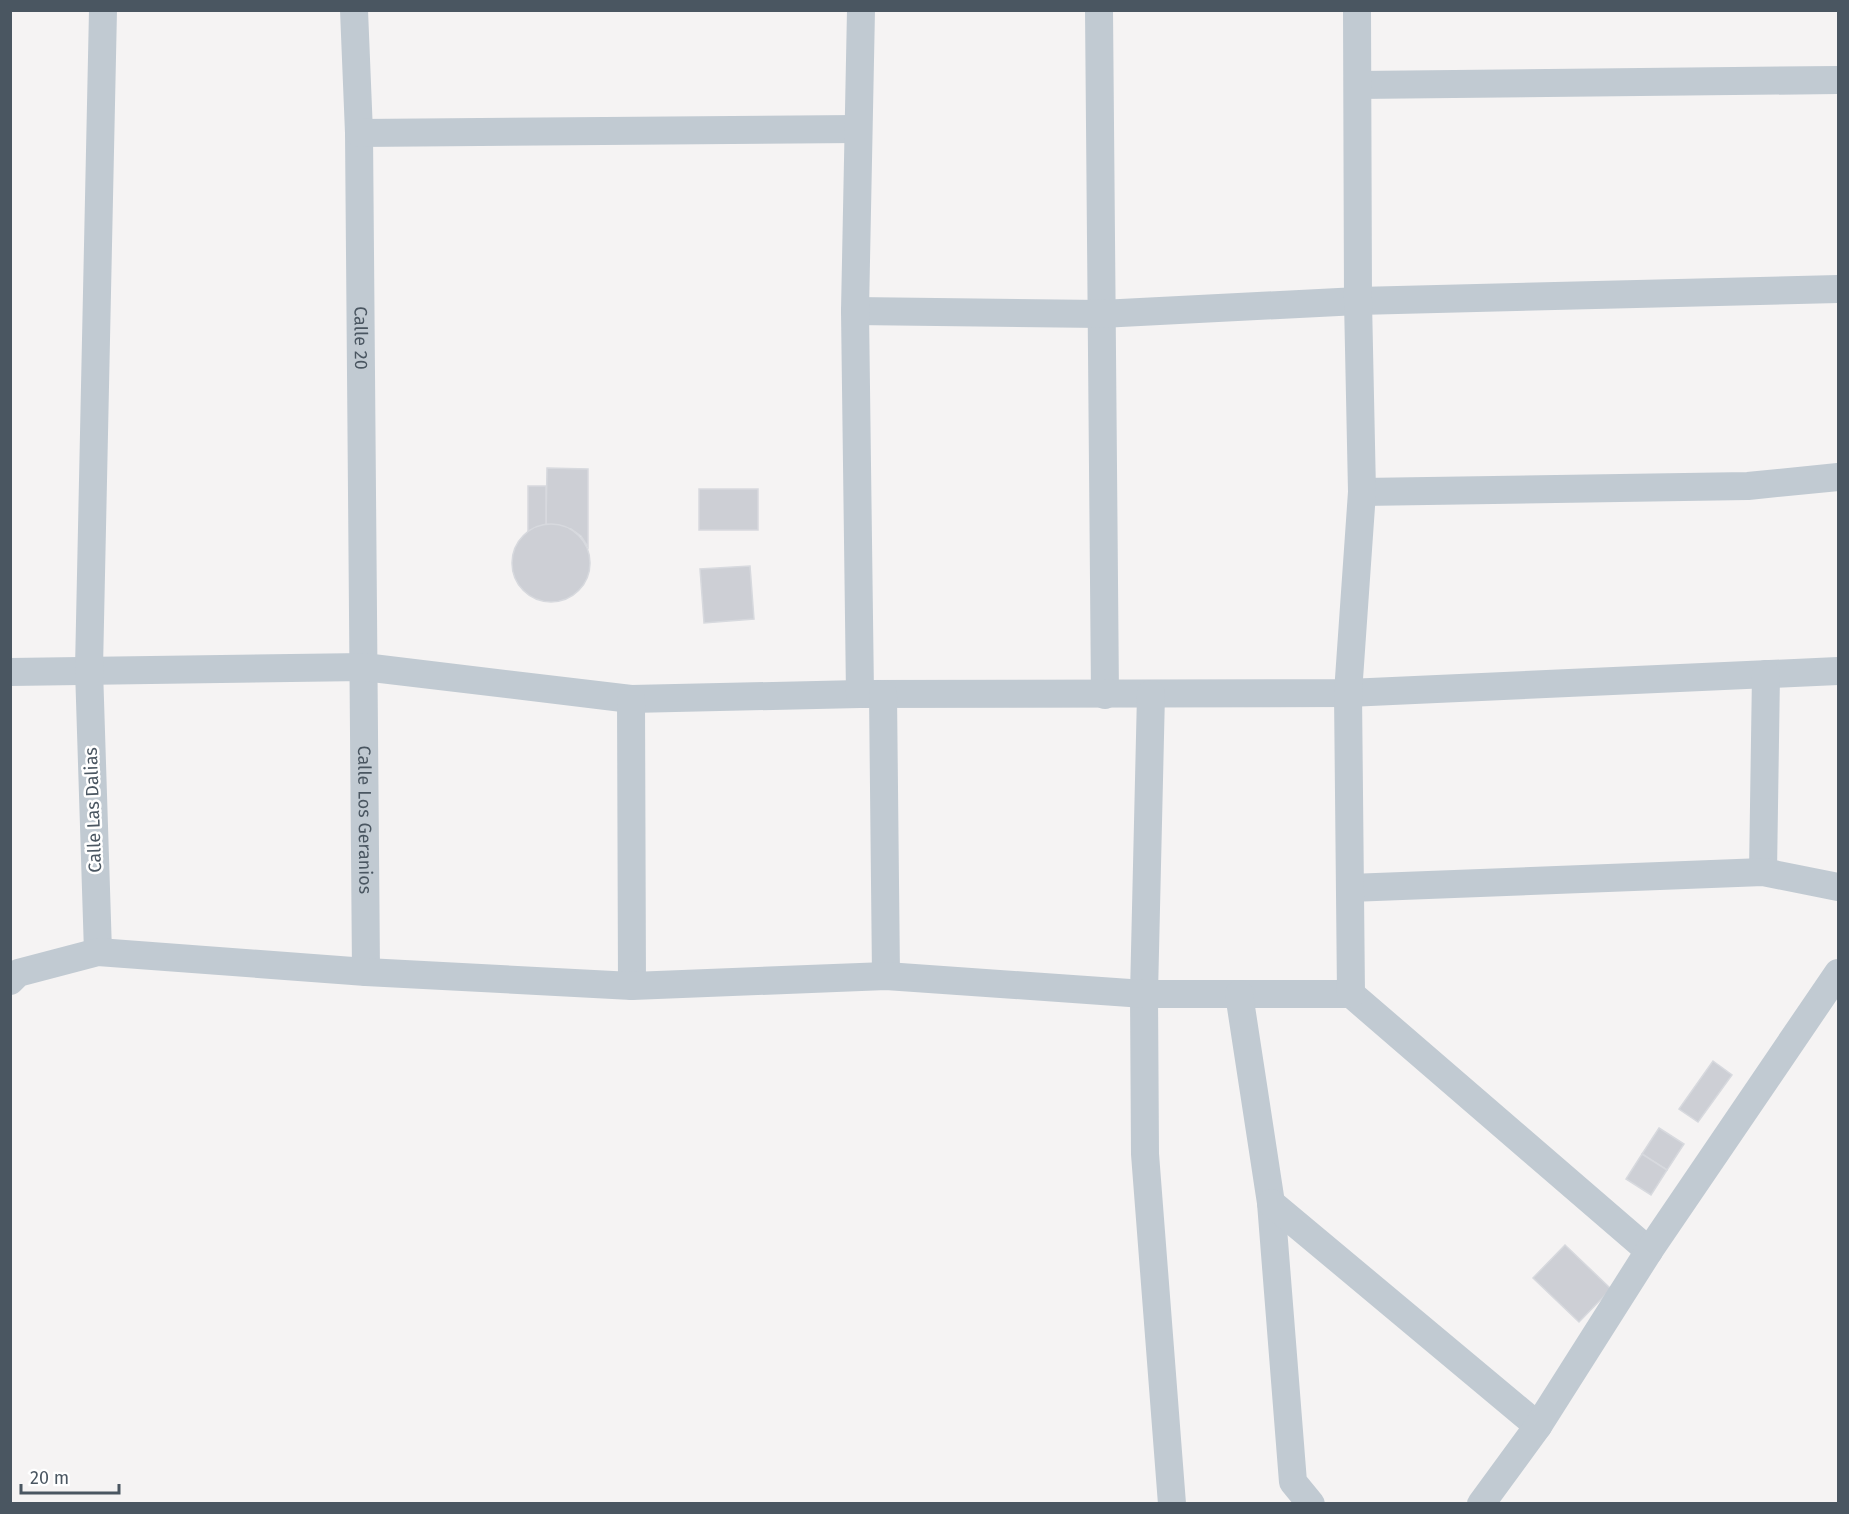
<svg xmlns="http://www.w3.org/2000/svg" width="1849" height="1514" viewBox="0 0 1849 1514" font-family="'Fira Sans',sans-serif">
<rect width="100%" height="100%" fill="#f5f3f3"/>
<g fill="#cdcfd5" stroke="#d7d9de" stroke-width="1.5">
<polygon points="547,468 588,469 588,547 581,536 571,529 546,524"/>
<polygon points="528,486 546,486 546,524 528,532"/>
<rect x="699" y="489" width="59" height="41"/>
<circle cx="551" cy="563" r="39"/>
<polygon points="750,566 754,619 704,623 700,569"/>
<polygon points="1713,1061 1732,1075 1698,1122 1679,1109"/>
<polygon points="1659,1128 1684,1144 1667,1170 1642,1154"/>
<polygon points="1642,1154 1667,1170 1651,1195 1626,1179"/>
<polygon points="1565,1245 1611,1289 1579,1322 1533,1278"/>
</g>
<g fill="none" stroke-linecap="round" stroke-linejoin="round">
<g stroke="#c1cad2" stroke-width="28">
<path id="s1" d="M354,10L359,133L366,972"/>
<polyline points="1099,10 1105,695"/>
<polyline points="1358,85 1838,80"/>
<polyline points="359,133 857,129"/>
<polyline points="855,311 1101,314 1358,301 1838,289"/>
<polyline points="1362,492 1748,486 1838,477"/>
<polyline points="10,672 364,667 631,699 860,694 1348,693 1838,671"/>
<polyline points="860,694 855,311 861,10"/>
<polyline points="883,694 886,976"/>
<polyline points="1151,694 1144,994 1145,1154 1172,1504"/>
<polyline points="631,699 632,986"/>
<polyline points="1763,872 1766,674"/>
<polyline points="1350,888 1763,872 1838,887"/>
<polyline points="98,952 89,669 103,10"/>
<polyline points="10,981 18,973 98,952 366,972 632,986 886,976 1144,994 1351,994 1649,1251"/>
<polyline points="1239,994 1271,1203 1293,1482 1311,1504"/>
<polyline points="1351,994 1348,693 1362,492 1358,301 1357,10"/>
<polyline points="1271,1203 1538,1426"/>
<polyline points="1481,1504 1538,1426 1649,1251 1838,973"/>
</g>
</g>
<g text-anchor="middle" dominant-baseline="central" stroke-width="5" stroke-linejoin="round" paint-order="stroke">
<g font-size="18" fill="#4a5661" stroke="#fff">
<text stroke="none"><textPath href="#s1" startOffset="328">Calle 20</textPath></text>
<text transform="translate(93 810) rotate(-92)">Calle Las Dalias</text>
<text stroke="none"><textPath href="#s1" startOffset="810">Calle Los Geranios</textPath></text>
</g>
</g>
<rect width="1849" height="1514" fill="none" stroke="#4a5661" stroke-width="24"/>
<path d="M21 1484v9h98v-9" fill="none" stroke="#4a5661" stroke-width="3"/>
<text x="30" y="1484" font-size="18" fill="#4a5661" stroke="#ffffff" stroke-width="4.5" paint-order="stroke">20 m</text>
</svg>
